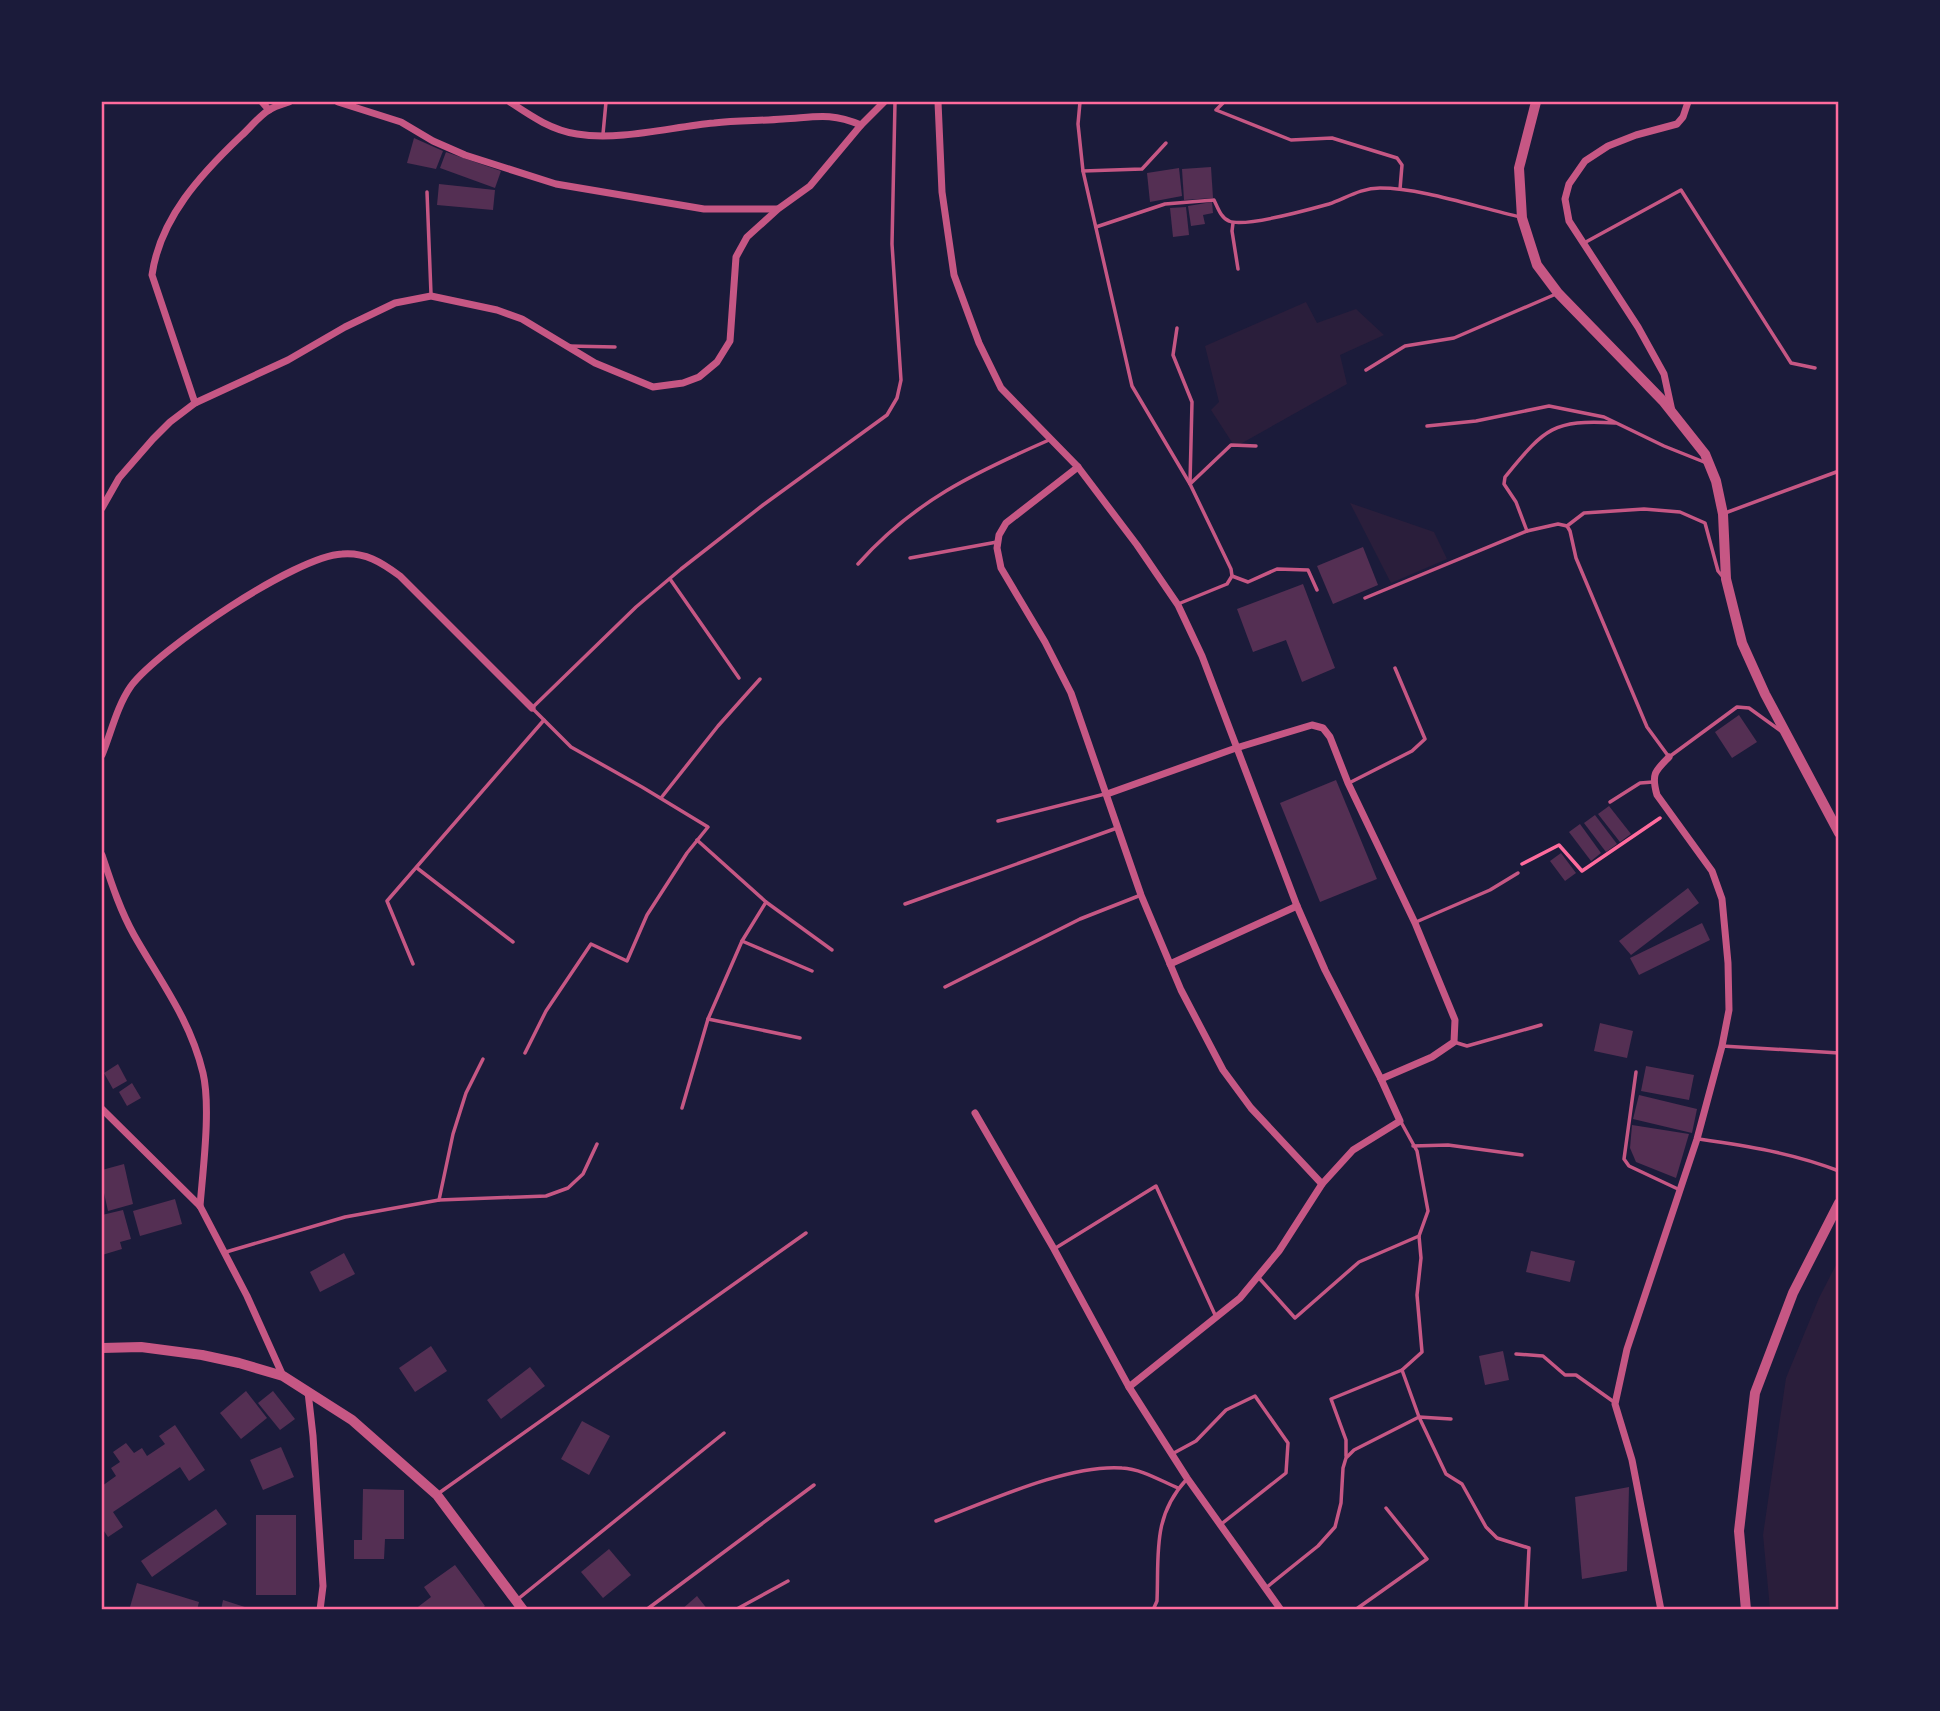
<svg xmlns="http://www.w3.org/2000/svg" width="1940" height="1711" viewBox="0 0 1940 1711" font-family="Mulish,sans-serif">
<rect width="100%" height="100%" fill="#1b1b3a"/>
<g fill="#2a1e3b">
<polygon points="1306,302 1317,323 1356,309 1384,335 1340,355 1347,384 1235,447 1211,410 1219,402 1205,346"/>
<polygon points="1350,503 1434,532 1447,559 1391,583"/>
<polygon points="1838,1261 1838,1609 1770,1609 1763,1535 1786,1378 1819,1298"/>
</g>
<g fill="#542f53">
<polygon points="414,138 443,151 436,169 407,163"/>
<polygon points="446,152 501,171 495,188 440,168"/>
<polygon points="1211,167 1213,198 1184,200 1182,169"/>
<polygon points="1179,168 1182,196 1150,202 1147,173"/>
<polygon points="439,184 495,190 493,210 437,205"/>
<polygon points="1212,202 1213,213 1203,215 1205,224 1191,226 1188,206"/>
<polygon points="1186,207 1189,235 1173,237 1170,208"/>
<polygon points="1363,547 1378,585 1333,604 1317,566"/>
<polygon points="1303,584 1335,668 1302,682 1286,640 1253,652 1237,609"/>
<polygon points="1739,715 1757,742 1732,758 1715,732"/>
<polygon points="1336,780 1377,879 1320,902 1280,803"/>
<polygon points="1609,806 1631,834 1620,842 1598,814"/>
<polygon points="1595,815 1617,844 1606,852 1584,823"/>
<polygon points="1580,824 1601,853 1591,861 1569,832"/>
<polygon points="1561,853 1576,873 1565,881 1550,861"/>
<polygon points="1688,888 1699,903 1631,955 1619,941"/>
<polygon points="1702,923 1710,940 1639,975 1630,958"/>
<polygon points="1600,1023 1633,1031 1627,1058 1594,1051"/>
<polygon points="118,1064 127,1081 113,1089 104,1073"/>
<polygon points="1646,1066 1694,1075 1689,1100 1641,1091"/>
<polygon points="132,1083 141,1098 127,1106 119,1092"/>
<polygon points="1639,1095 1697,1109 1692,1133 1633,1119"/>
<polygon points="1632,1125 1689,1134 1676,1178 1636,1162 1630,1148"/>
<polygon points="124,1164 133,1204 108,1211 104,1193 102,1194 102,1170"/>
<polygon points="175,1199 182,1224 140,1236 133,1211"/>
<polygon points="123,1210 131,1239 120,1242 122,1249 102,1255 102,1215"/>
<polygon points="1531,1251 1575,1261 1570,1282 1526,1272"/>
<polygon points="344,1253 355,1274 320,1292 310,1272"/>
<polygon points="431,1346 447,1371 415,1392 399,1368"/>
<polygon points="1503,1351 1509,1380 1485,1385 1479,1356"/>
<polygon points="530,1367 545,1386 501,1419 487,1400"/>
<polygon points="246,1391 267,1418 241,1439 220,1413"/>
<polygon points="273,1391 295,1419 280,1430 258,1403"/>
<polygon points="582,1421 610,1436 589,1475 561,1459"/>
<polygon points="175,1425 205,1470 189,1481 180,1467 113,1512 123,1527 108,1537 102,1528 102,1486 116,1476 111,1468 120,1462 113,1452 126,1443 134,1453 142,1448 147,1456 165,1444 159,1436"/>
<polygon points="281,1447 294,1477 263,1490 250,1460"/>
<polygon points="1629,1487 1627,1571 1582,1579 1575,1497"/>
<polygon points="363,1489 404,1490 404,1539 385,1539 384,1559 354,1559 354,1540 362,1540"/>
<polygon points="216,1509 227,1524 152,1577 141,1561"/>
<rect x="256" y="1515" width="40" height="80"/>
<polygon points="609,1549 631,1575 603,1598 581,1572"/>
<polygon points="455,1565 485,1606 480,1610 414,1610 431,1597 424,1587"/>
<polygon points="137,1583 199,1602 197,1610 135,1610 130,1607"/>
<polygon points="697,1596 708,1610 681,1610"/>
<polygon points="223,1600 251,1609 251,1610 221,1610"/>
</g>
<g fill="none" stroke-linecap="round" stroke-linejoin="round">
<polyline stroke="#ff6b9d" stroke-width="3.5" points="1522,864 1559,845 1582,871 1660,818"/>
<g stroke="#c65784" stroke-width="3.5">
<polyline points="1080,102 1078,124 1083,171 1132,386 1190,484 1231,569 1232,576 1227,584 1178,604"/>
<polyline points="1224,102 1216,110 1291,140 1332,138 1397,158 1402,165 1400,189"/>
<polyline points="603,134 606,102"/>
<polyline points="1083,171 1142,169 1166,143"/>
<polyline points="427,192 431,294"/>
<polyline points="1233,223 1232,231 1238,269"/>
<path d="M1096,227L1165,204L1214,200C1218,208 1221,218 1229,221C1244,228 1311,209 1329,204C1346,198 1361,188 1380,188C1422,188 1479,208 1521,217"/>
<polyline points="1584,243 1681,190 1791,363 1815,368"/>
<polyline points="1177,328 1173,355 1192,402 1190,483"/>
<polyline points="569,346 615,347"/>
<polyline points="1366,370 1405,346 1454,338 1556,294"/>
<polyline points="1427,426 1476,421 1549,406 1604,417 1664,446 1704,462"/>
<polyline points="1190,484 1231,445 1256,446"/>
<polyline points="1725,513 1839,471"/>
<polyline points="1567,526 1570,531 1576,558 1647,727 1669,757 1737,707 1749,708 1781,731"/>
<path d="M1527,531L1516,502L1504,484L1505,477C1544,430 1551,419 1615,423"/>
<polyline points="910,558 997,542"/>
<path d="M858,564C914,501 974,473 1049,440"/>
<polyline points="1232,576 1248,582 1277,569 1308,570 1317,590"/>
<polyline points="670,579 739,678"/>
<polyline points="1365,598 1527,531 1558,524 1567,526 1584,513 1644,509 1680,512 1705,523 1718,571 1723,577"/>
<polyline points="1349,783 1412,751 1425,739 1395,668"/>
<polyline points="661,798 718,726 760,679"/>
<polyline points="1610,802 1640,783 1653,782"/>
<polyline points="998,821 1105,794"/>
<polyline points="417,868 513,942"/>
<polyline points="766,902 832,950"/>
<polyline points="905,904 1117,828"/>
<polyline points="1416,922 1490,890 1518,873"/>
<polyline points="742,941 812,971"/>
<polyline points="413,964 387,901 544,720"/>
<polyline points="945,987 1080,919 1141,895"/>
<polyline points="708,1019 800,1038"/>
<polyline points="1454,1042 1467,1046 1541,1025"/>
<polyline points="1722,1046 1839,1053"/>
<polyline points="525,1053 546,1011 591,944 627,961 647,915 687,853 708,827 642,787 571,747 532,708 636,607 681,569 763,505 887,415 897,398 901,380 892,244 895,102"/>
<polyline points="1636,1072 1624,1159 1629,1166 1680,1190"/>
<polyline points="682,1108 708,1019 742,941 766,902 697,840"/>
<polyline points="1401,1122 1417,1151 1428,1211 1419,1236 1421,1258 1417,1295 1422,1352 1402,1370 1419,1417 1446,1474 1462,1484 1486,1527 1497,1538 1529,1548 1526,1610"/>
<path d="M1699,1139C1747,1146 1793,1153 1839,1171"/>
<polyline points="1413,1146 1448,1145 1522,1155"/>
<polyline points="439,1200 453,1134 466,1093 483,1059"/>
<polyline points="1054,1249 1156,1186 1216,1317"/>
<polyline points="226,1252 345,1217 439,1200 546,1196 568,1188 583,1174 597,1144"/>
<polyline points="1259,1278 1295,1318 1359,1262 1419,1236"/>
<polyline points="1516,1354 1543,1356 1565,1375 1576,1375 1614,1402"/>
<polyline points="1172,1454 1196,1441 1226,1410 1255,1396 1288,1443 1286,1473 1220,1525"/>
<polyline points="1346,1456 1346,1440 1331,1399 1402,1370"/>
<polyline points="439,1493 806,1233"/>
<path d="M936,1521C987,1502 1068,1464 1122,1468C1142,1469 1161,1481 1178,1488"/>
<polyline points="1267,1587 1318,1546 1335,1527 1341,1503 1343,1468 1346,1458 1354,1450 1419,1417 1451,1419"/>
<polyline points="518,1599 724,1433"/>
<polyline points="646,1610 814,1485"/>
<polyline points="735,1610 788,1581"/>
<path d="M1153,1610L1157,1601C1159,1555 1152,1517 1186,1480"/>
<polyline points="1355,1610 1427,1559 1386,1508"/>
</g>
<g stroke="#c65784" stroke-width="7">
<polyline points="262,102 269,110"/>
<polyline points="338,102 401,122 433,141 465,155 556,184 704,209 777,209"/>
<path d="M510,102C531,116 551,130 577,134C619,141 671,127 714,123C737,120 760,121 783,119C816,117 830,112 861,125"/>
<polyline points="938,102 942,192 954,275 979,343 1001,388 1078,467 1137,545 1178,605 1202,656 1297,906 1325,970 1381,1079 1400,1121 1353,1150 1322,1184 1279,1251 1240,1298 1129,1387"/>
<path d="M195,403L152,275C160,218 201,174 241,136C250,128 259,116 269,110C275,106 283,104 289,102"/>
<polyline points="1672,411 1664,374 1638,327 1569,221 1565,199 1569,184 1585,161 1608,146 1636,135 1677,124 1683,117 1688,102"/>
<polyline points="1078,467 1006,523 999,535 997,548 1001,568 1045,642 1071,693 1141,895 1181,990 1223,1070 1251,1108 1322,1184"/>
<polyline points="102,508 119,478 153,439 170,422 195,403 288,360 345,327 395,303 431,296 497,310 522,319 595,363 653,387 683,383 699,377 717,362 730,341 736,257 747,237 778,209 810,186 861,125 884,102"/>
<path d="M102,755C111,733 117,706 131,686C159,649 296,556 342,554C365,552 381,562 400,576L532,708"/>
<polyline points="1107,794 1236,748 1312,725 1323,728 1330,737 1348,783 1415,923 1455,1020 1454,1042 1432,1057 1381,1079"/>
<path d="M102,855C111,882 120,910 134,935C160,981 190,1019 203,1073C211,1107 203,1169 200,1206"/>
<polyline points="1170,964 1297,906"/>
<polyline points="102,1109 200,1206 247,1296 283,1376"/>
<polyline points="975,1113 1054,1249 1129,1387 1187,1478 1281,1610"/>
<polyline points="308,1392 313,1436 323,1586 320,1610"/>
<path d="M1661,1610L1632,1460L1615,1404L1627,1349L1697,1139L1722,1046L1729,1010L1728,963L1722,899L1712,871L1657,795C1651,774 1655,771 1669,757"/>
</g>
<g stroke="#c65784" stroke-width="10">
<polyline points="1536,102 1519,168 1522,218 1537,265 1558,293 1663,401 1705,454 1716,481 1723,514 1726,579 1742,643 1765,694 1839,833"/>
<polyline points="102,1348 141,1347 202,1355 239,1363 283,1376 352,1420 437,1495 523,1610"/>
<polyline points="1746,1610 1739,1531 1755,1393 1793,1293 1839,1203"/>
</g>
</g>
<rect width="1940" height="1711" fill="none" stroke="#1b1b3a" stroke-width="206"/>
<rect x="103" y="103" width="1734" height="1505" fill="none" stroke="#ff6b9d" stroke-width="2.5"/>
</svg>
